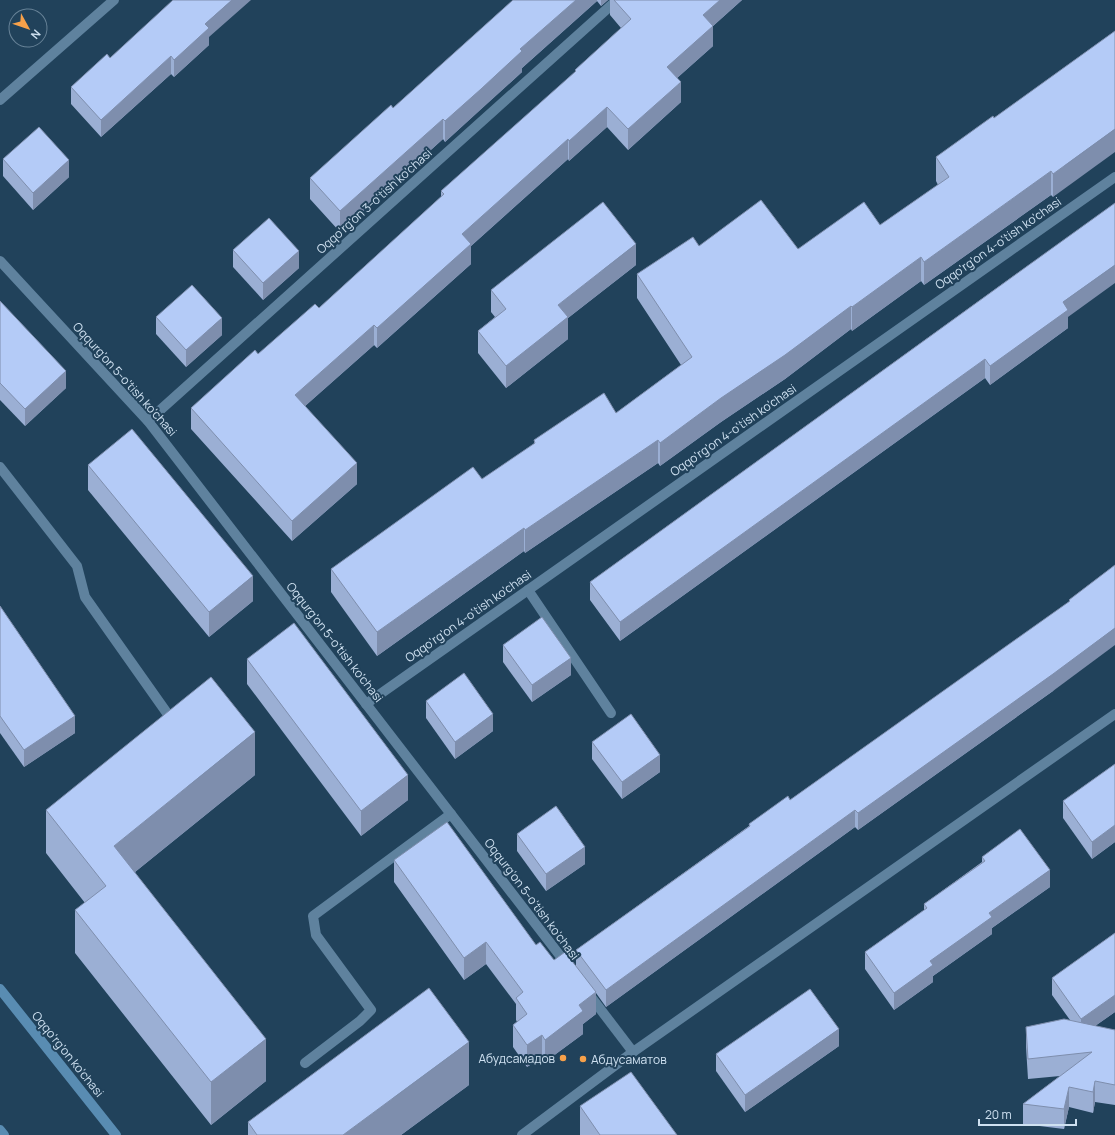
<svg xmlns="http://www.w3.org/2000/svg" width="1115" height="1135" viewBox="0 0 1115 1135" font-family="Manrope,sans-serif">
<rect width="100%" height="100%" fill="#21425b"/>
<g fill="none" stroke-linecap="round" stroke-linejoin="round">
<g stroke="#5f829e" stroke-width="10">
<polyline points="0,467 77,566 85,597 174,723"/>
<polyline points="528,590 611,713"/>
<polyline points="305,1063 360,1021 371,1010 316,935 313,916 451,814"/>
</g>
<g stroke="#5f829e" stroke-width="10">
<polyline points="0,100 114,0"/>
<polyline points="0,261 148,421 568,966"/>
<polyline points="148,421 617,0"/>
<polyline points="366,704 1115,177"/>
<polyline points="588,993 633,1052"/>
<polyline points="522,1135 633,1052 1115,714"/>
</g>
<g stroke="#598cb2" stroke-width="10">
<polyline points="0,989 116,1135"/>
<polyline points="0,1130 4,1135"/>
</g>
</g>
<g fill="#9bafd4">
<polygon points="513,0 608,0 601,6 597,1 522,68 522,72 481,109 445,142 443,139 340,232 310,199 310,178 393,108"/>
<polygon points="610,0 742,0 713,26 713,46 677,78 681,102 628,150 607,127 569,161 568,159 471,246 471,264 377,348 374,345 305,406 357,484 292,541 191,429 191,408 258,354 319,308 441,197 441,191 575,73 575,70 621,28 610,15"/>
<polygon points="1115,31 1053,197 1051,195 924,285 921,281 852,331 851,329 785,379 721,422 660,466 658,463 525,553 524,551 377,656 331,592 331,569 482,479 534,444 534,440 616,413 681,365 637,298 637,274 699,246 798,249 880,225 938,185 936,181 936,157 994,118"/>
<polygon points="209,37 209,45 174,77 171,74 101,137 71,104 71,87 110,58"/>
<polygon points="3,159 69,177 33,210 3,176"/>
<polygon points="233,250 299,268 263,300 233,267"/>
<polygon points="1033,262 1068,317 1068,328 990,385 985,378 620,641 590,600 590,582"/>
<polygon points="636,265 568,318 568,339 506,388 478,353 478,331 495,317 491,312 491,290"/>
<polygon points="0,301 66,388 25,426 0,400"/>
<polygon points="156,317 222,335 186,367 156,334"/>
<polygon points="88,465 253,601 209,637 88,490"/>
<polygon points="1115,565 1053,691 858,830 855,827 606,1007 596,993 596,1014 583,1024 583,1034 545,1062 542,1057 527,1067 513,1047 513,1025 517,1022 516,1020 516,1004 486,964 464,980 394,882 394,860 536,945 554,960 576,966 576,950 749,826 749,824 790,800 1069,602 1069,600"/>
<polygon points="0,606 75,733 24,767 0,733"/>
<polygon points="503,645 571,675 532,702 503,662"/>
<polygon points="247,659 408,800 361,836 247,684"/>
<polygon points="426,701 493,731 455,759 426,718"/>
<polygon points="592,742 660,772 622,799 592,759"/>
<polygon points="1115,764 1115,842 1092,859 1063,818 1063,801"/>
<polygon points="255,775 135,872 266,1081 211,1125 75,953 75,910 85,903 46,853 46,810"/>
<polygon points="517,834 585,864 546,891 517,851"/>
<polygon points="982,857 1050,887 992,928 992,934 933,976 933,982 894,1010 865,969 865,952 924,910 924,904 982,862"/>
<polygon points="1115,933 1115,1012 1095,1026 1115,1030 1115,1105 1095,1102 1093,1113 1069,1107 1064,1129 1023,1124 1023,1104 1060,1076 1028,1079 1026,1047 1026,1027 1070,1020 1052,995 1052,978"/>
<polygon points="839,1046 745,1112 716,1071 716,1054"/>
<polygon points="469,1085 401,1135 248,1135 248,1122"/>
<polygon points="580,1106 677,1135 580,1135"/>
</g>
<g fill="#7e8ead">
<polygon points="232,0 251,0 209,37 209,45 174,77 174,60 205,24"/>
<polygon points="576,0 597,0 597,1 522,68 522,72 445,142 445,121 520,49"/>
<polygon points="601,0 608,0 601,6"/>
<polygon points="720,0 742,0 713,26 713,46 667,87 667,67 703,15"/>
<polygon points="171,56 171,74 101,137 101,120"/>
<polygon points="681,82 681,102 628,150 628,129"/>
<polygon points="607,107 607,127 569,161 569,141"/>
<polygon points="443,119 443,139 340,232 340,211"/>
<polygon points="1115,129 1115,152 1053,197 1053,174"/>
<polygon points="568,139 568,159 471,246 471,264 377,348 377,328 462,234"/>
<polygon points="69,160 69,177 33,210 33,193"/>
<polygon points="1051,171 1051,195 924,285 924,262"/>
<polygon points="636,244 636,265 568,318 568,339 506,388 506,366 558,305"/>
<polygon points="299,251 299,268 263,300 263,283"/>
<polygon points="921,257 921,281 852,331 852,307"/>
<polygon points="1115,265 1115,283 1068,317 1068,328 990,385 990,366 1063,302"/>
<polygon points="851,306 851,329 785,379 721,422 660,466 660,443 721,398"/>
<polygon points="222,318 222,335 186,367 186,350"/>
<polygon points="374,325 374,345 295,415 295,395"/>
<polygon points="985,359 985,378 620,641 620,622"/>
<polygon points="66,371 66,388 25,426 25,409"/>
<polygon points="658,440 658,463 525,553 525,530"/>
<polygon points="357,463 357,484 292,541 292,521"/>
<polygon points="524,528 524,551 377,656 377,632"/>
<polygon points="253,576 253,601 209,637 209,612"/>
<polygon points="1115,628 1115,645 1053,691 858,830 858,813"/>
<polygon points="571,658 571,675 532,702 532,685"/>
<polygon points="493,714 493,731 455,759 455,742"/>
<polygon points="75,716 75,733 24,767 24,750"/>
<polygon points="255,732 255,775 114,889 114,846"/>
<polygon points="660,755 660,772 622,799 622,782"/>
<polygon points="408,775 408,800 361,836 361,811"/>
<polygon points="855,810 855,827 606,1007 606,990"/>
<polygon points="1115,825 1115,842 1092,859 1092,842"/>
<polygon points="585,847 585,864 546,891 546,874"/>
<polygon points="1050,870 1050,887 992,928 992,934 933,976 933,982 894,1010 894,993 930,961 989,913"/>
<polygon points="486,942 486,964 464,980 464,958"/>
<polygon points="596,992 596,1014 583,1024 583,1034 545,1062 545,1040 579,1005"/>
<polygon points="1115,995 1115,1012 1081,1036 1081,1019"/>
<polygon points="839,1029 839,1046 745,1112 745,1095"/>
<polygon points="542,1035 542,1057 527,1067 527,1045"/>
<polygon points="266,1039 266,1081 211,1125 211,1082"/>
<polygon points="469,1042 469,1085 401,1135 343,1135"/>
<polygon points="1095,1081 1095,1102 1093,1113 1093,1092"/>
<polygon points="1069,1087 1069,1107 1064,1129 1064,1109"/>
</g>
<g fill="#b4cbf7" stroke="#7e8ead">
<polygon points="173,0 232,0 205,24 209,28 174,60 171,56 101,120 71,87 107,54 110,58"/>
<polygon points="513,0 576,0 520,49 522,51 481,89 445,121 443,119 340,211 310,178 391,105 393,108"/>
<polygon points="614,0 720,0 703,15 713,26 667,67 681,82 628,129 607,107 569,141 568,139 462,234 471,244 377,328 374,325 295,395 357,463 292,521 191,408 255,350 258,354 315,304 319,308 444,194 441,191 576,71 575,70 631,19"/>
<polygon points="1115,31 1115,129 1053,174 1051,171 924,262 921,257 852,307 851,306 785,355 721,398 660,443 658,440 525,530 524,528 377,632 331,569 473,467 482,479 535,443 534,440 604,393 616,413 692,357 637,274 693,237 699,246 761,200 798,249 864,202 880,225 949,177 936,157 993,116 994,118"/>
<polygon points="39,127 69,160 33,193 3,159"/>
<polygon points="603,202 636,244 558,305 568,317 506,366 478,331 506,309 491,290"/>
<polygon points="1115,203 1115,265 1063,302 1068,310 990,366 985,359 620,622 590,582 1033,262"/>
<polygon points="269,218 299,251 263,283 233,250"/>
<polygon points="192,285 222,318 186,350 156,317"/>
<polygon points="0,301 66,371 25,409 0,383"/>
<polygon points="132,429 253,576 209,612 88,465"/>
<polygon points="1115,565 1115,628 1053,674 858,813 855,810 606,990 576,950 750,826 749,824 788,796 790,800 991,657 1070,601 1069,600"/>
<polygon points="0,606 75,716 24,750 0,716"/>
<polygon points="542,617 571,658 532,685 503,645"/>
<polygon points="294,623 408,775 361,811 247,659"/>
<polygon points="464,673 493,714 455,742 426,701"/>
<polygon points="211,677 255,732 114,846 266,1039 211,1082 75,910 106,886 46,810"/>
<polygon points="631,714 660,755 622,782 592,742"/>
<polygon points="1115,764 1115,825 1092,842 1063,801"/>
<polygon points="556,806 585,847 546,874 517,834"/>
<polygon points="447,822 536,945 540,942 554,960 565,952 596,992 579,1005 583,1011 545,1040 542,1035 527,1045 513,1025 527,1014 516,998 523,992 486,942 464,958 394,860"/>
<polygon points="1020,829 1050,870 989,913 992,917 930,961 933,965 894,993 865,952 927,908 924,904 985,861 982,857"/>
<polygon points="1115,933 1115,995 1081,1019 1052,978"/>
<polygon points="429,988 469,1042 343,1135 257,1135 248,1122"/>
<polygon points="810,989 839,1029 745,1095 716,1054"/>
<polygon points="1064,1019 1115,1030 1115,1085 1095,1081 1093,1092 1069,1087 1064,1109 1023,1104 1092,1052 1028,1059 1026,1027"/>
<polygon points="631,1072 677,1135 600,1135 580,1106"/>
</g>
<g fill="#f7a14a" stroke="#21425b" stroke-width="1.5">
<circle cx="563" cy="1058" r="4"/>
<circle cx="583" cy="1059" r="4"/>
</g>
<g text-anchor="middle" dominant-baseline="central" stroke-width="4" stroke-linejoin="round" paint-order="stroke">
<g font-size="12" fill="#cfe1f1" stroke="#21425b">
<text transform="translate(374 201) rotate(-42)">Oqqo'rg'on 3-o'tish ko'chasi</text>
<text transform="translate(998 243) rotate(-35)">Oqqo'rg'on 4-o'tish ko'chasi</text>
<text transform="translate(125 379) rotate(48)">Oqqurg'on 5-o'tish ko'chasi</text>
<text transform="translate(733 430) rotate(-35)">Oqqo'rg'on 4-o'tish ko'chasi</text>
<text transform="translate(468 616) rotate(-35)">Oqqo'rg'on 4-o'tish ko'chasi</text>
<text transform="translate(335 642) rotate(52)">Oqqurg'on 5-o'tish ko'chasi</text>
<text transform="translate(532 899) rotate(53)">Oqqurg'on 5-o'tish ko'chasi</text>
<text transform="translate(68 1054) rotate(51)">Oqqo'rg'on ko'chasi</text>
</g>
<g font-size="12" fill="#cfe1f1" stroke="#21425b" text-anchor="end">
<text x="555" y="1058">Абудсамадов</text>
<text x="591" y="1059" text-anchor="start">Абдусаматов</text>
</g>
</g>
<g transform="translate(28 28) rotate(130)"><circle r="19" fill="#21425b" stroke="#678297"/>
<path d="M0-3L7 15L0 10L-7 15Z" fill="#f7a14a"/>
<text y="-6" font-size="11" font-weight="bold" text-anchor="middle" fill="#cfe1f1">N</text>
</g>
<path d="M979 1119v6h97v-6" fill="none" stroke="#cfe1f1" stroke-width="2"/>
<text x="985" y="1119" font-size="12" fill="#cfe1f1" stroke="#21425b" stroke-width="3" paint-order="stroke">20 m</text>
</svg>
